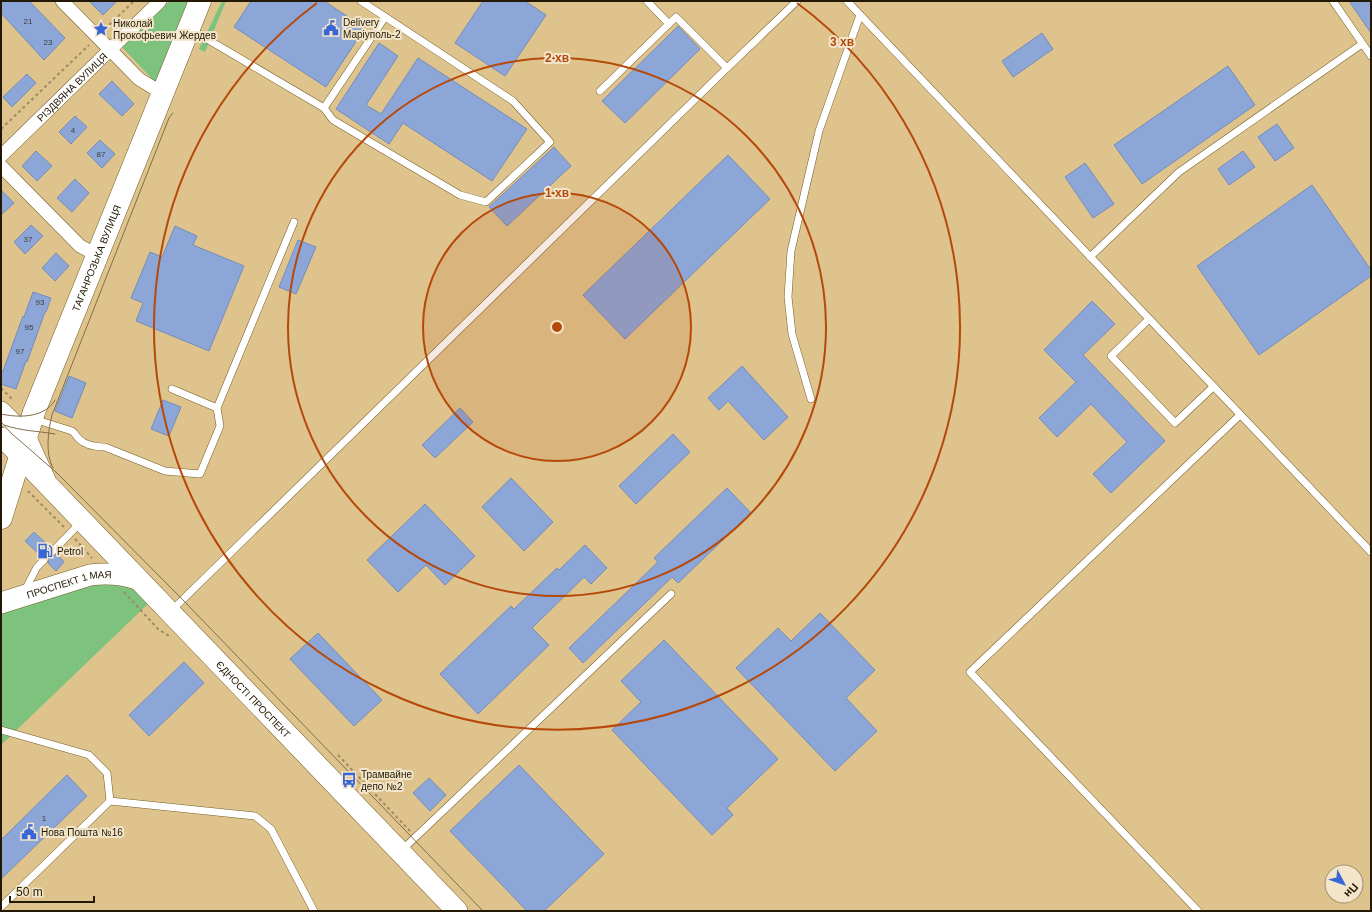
<svg xmlns="http://www.w3.org/2000/svg" width="1372" height="912" viewBox="0 0 1372 912" font-family="Arial,sans-serif">
<rect width="100%" height="100%" fill="#dec38c"/>
<g fill="#7dc37d">
<polygon points="170,1 190,1 156,83 122,47"/>
<polygon points="222,1 226,1 205,52 199,49"/>
<polygon points="126,577 150,602 1,745 1,609"/>
</g>
<g fill="#8da6d8" stroke="#748cbc">
<polygon points="1,1 29,1 65,38 44,60 1,13"/>
<polygon points="89,1 117,1 103,15"/>
<polygon points="251,1 324,1 365,28 326,87 234,27"/>
<polygon points="483,1 525,1 546,15 505,76 455,43"/>
<polygon points="1349,1 1371,1 1371,33"/>
<polygon points="678,26 700,49 625,123 602,101"/>
<polygon points="1042,33 1053,49 1013,77 1002,61"/>
<polygon points="379,43 398,56 366,105 381,114 418,58 527,129 492,181 403,123 389,144 336,109"/>
<polygon points="1228,66 1255,105 1142,184 1114,145"/>
<polygon points="27,74 36,83 12,107 3,97"/>
<polygon points="112,81 134,104 122,116 99,94"/>
<polygon points="75,116 87,127 71,144 59,132"/>
<polygon points="1277,124 1294,148 1275,161 1258,137"/>
<polygon points="100,140 115,154 102,168 87,153"/>
<polygon points="554,147 571,166 507,226 489,207"/>
<polygon points="36,151 52,166 37,181 22,166"/>
<polygon points="1243,151 1255,167 1229,185 1218,169"/>
<polygon points="728,155 770,199 625,339 583,295"/>
<polygon points="1085,163 1114,204 1093,218 1065,177"/>
<polygon points="75,179 89,193 72,212 57,198"/>
<polygon points="1312,185 1371,270 1371,276 1259,355 1197,266"/>
<polygon points="1,190 14,203 1,215"/>
<polygon points="31,225 43,236 25,254 14,242"/>
<polygon points="175,226 197,236 193,245 244,266 209,351 136,321 143,303 131,298 150,252 162,257"/>
<polygon points="298,240 316,247 296,294 279,287"/>
<polygon points="56,253 69,266 55,281 42,268"/>
<polygon points="33,292 51,298 46,312 45,312 27,362 26,361 16,389 1,384 1,370 3,371 23,316 24,317"/>
<polygon points="1092,301 1115,324 1083,355 1165,441 1111,493 1093,474 1127,442 1091,404 1057,437 1039,418 1076,382 1044,350"/>
<polygon points="742,366 788,417 764,440 728,401 719,410 708,398"/>
<polygon points="69,376 86,383 72,418 55,411"/>
<polygon points="163,400 181,407 169,436 151,429"/>
<polygon points="460,408 473,422 435,458 422,445"/>
<polygon points="673,434 690,452 636,504 619,486"/>
<polygon points="511,478 553,522 524,551 482,507"/>
<polygon points="727,488 751,513 678,583 672,577 583,663 569,648 658,562 654,558"/>
<polygon points="425,504 475,556 445,585 426,565 398,592 367,560"/>
<polygon points="34,532 50,547 48,550 49,554 52,556 57,554 64,562 56,571 48,563 49,559 47,556 43,555 41,556 25,541"/>
<polygon points="585,545 607,568 591,584 584,577 532,628 549,645 478,714 440,674 511,606 514,609 557,568 559,570"/>
<polygon points="820,613 875,670 846,698 877,731 835,771 736,668 778,628 791,641"/>
<polygon points="318,633 382,700 354,726 290,659"/>
<polygon points="664,640 778,759 727,808 733,815 712,835 612,730 641,702 621,681"/>
<polygon points="184,662 204,683 149,736 129,715"/>
<polygon points="519,765 604,854 544,911 527,911 450,831"/>
<polygon points="67,775 87,796 1,879 1,840"/>
<polygon points="429,778 446,795 430,811 413,793"/>
</g>
<g fill="none" stroke-linecap="round" stroke-linejoin="round">
<g stroke="#755d27" stroke-width="8">
<g id="lane">
<polyline points="647,1 669,24"/>
<polyline points="847,1 1371,552"/>
<polyline points="1333,1 1371,56"/>
<polyline points="190,29 324,108 333,120 460,195 486,202 550,142 513,101 361,1"/>
<polyline points="600,91 676,17 727,68"/>
<polyline points="324,108 385,17"/>
<polyline points="1090,257 1179,172 1362,44"/>
<polyline points="1149,319 1111,356 1175,423 1213,387"/>
<polyline points="172,389 217,408"/>
<polyline points="811,399 792,334 788,297 791,251 819,131 860,15"/>
<path d="M34,419L72,431C76,434 76,436 79,439C85,445 96,447 105,447L165,471L200,474L220,426L217,408L294,222"/>
<polyline points="53,551 81,522"/>
<polyline points="24,592 37,567 44,560"/>
<polyline points="171,611 727,68 797,1"/>
<polyline points="1,730 89,755 107,773 110,801"/>
<polyline points="110,801 255,816 271,829 314,911"/>
<polyline points="402,850 671,594"/>
<polyline points="1,907 110,801"/>
<polyline points="1198,911 970,672 1240,415"/>
</g>
</g>
<g stroke="#755d27" stroke-width="14">
<g id="street">
<polyline points="62,1 139,79 162,93"/>
<path id="s1" d="M1,156L160,1"/>
<polyline points="1,166 80,246 97,255"/>
</g>
</g>
<g stroke="#755d27" stroke-width="20">
<g id="secondary">
<polyline points="1,411 26,436 46,480"/>
<polyline points="1,437 20,456"/>
</g>
</g>
<g stroke="#755d27" stroke-width="22">
<g id="primary">
<path id="s2" d="M20,456L457,911"/>
<path id="s3" d="M1,603L90,575C107,573 122,574 137,579"/>
</g>
</g>
<g stroke="#755d27" stroke-width="23">
<g id="highway">
<path id="s4" d="M1,518L34,412L200,1"/>
</g>
</g>
<g stroke="#a08a5f" stroke-width="2" stroke-dasharray="3 3" stroke-linecap="butt">
<polyline points="105,29 134,1"/>
<polyline points="1,129 89,45"/>
<polyline points="1,388 13,400"/>
<polyline points="28,491 64,527"/>
<polyline points="75,539 92,558"/>
<polyline points="124,592 158,629 169,636"/>
<polyline points="338,755 410,831"/>
</g>
<use href="#lane" stroke="#fff" stroke-width="7"/>
<use href="#street" stroke="#fff" stroke-width="13"/>
<use href="#secondary" stroke="#fff" stroke-width="19"/>
<use href="#primary" stroke="#fff" stroke-width="21"/>
<use href="#highway" stroke="#fff" stroke-width="22"/>
<g stroke="#816e48" stroke-width="1">
<path d="M1,414C19,418 45,418 55,400"/>
<polyline points="1,422 11,433 57,473 183,600 483,911"/>
<path d="M4,425C21,431 38,431 55,434"/>
<path d="M53,468C45,454 48,431 52,415L169,118L173,113"/>
</g>
</g>
<circle cx="557" cy="327" r="134" fill="#b6490a" fill-opacity=".12"/>
<g fill="none" stroke="#b6490a" stroke-width="2">
<circle cx="557" cy="327" r="134"/>
<circle cx="557" cy="327" r="269"/>
<path d="M797 3A403 403 0 1 1 317 3"/>
</g>
<defs>
<g id="civic-bare" transform="scale(1.2)"><path d="M-.6-6.5H3V-4.5H.6V-3L4-1V1h2V6H-6V1h2V-1L-.6-3ZM-1.2 2.5V6h2.4V2.5Z" fill="#3866d6" stroke="#f3e5ca" stroke-width="2.5" paint-order="stroke"/></g>
<g id="sight-bare" transform="scale(1.2)"><path d="M0-6L1.8-2.2L6-1.7L2.9 1.2L3.7 5.4L0 3.3L-3.7 5.4L-2.9 1.2L-6-1.7L-1.8-2.2Z" fill="#3866d6" stroke="#f3e5ca" stroke-width="2.5" paint-order="stroke"/></g>
<g id="fuel-bare" transform="scale(1.2)"><path d="M-5.5-6h7V0h2V4h1.3V-2.5L3-4.5l.8-.8L6-3V5H2.5V1h-1V6h-7ZM-4.2-4.7v3.2H.2V-4.7Z" fill="#3866d6" stroke="#f3e5ca" stroke-width="2.5" paint-order="stroke"/></g>
<g id="bus-bare" transform="scale(1.2)"><path d="M-5-6H5V4H4V6H2V4H-2V6H-4V4H-5ZM-3.5-4V0h7V-4ZM-3.5 1.2v1.5H-2V1.2ZM2 1.2v1.5H3.5V1.2Z" fill="#3866d6" stroke="#f3e5ca" stroke-width="2.5" paint-order="stroke"/></g>
</defs>
<g fill-rule="evenodd">
<use href="#civic-bare" x="331" y="28"/>
<use href="#sight-bare" x="101" y="29"/>
<use href="#fuel-bare" x="45" y="551"/>
<use href="#bus-bare" x="349" y="780"/>
<use href="#civic-bare" x="29" y="832"/>
</g>
<g text-anchor="middle" dominant-baseline="central" stroke-width="4" stroke-linejoin="round" paint-order="stroke">
<g font-size="8" fill="#3d3c38">
<text x="28" y="21">21</text>
<text x="48" y="42">23</text>
<text x="73" y="130">4</text>
<text x="101" y="154">87</text>
<text x="28" y="239">37</text>
<text x="40" y="302">93</text>
<text x="29" y="327">95</text>
<text x="20" y="351">97</text>
<text x="44" y="818">1</text>
</g>
<g font-size="10" fill="#221803" stroke="#f3e5ca" text-anchor="start">
<text x="343" y="22">Delivery<tspan x="343" dy="12">Марiуполь-2</tspan></text>
<text x="113" y="23">Николай<tspan x="113" dy="12">Прокофьевич Жердев</tspan></text>
<text x="57" y="551">Petrol</text>
<text x="361" y="774">Трамвайне<tspan x="361" dy="12">депо №2</tspan></text>
<text x="41" y="832">Нова Пошта №16</text>
</g>
<g font-size="10" fill="#221803" stroke="#f3e5ca">
<text stroke="none"><textPath href="#s1" startOffset="99">РІЗДВЯНА ВУЛИЦЯ</textPath></text>
<text stroke="none"><textPath href="#s4" startOffset="277">ТАГАНРОЗЬКА ВУЛИЦЯ</textPath></text>
<text stroke="none"><textPath href="#s3" startOffset="71">ПРОСПЕКТ 1 МАЯ</textPath></text>
<text stroke="none"><textPath href="#s2" startOffset="337">ЄДНОСТІ ПРОСПЕКТ</textPath></text>
</g>
</g>
<circle cx="557" cy="327" r="6" fill="#b6490a" stroke="#f3e5ca" stroke-width="2"/>
<g font-size="12" text-anchor="middle" font-weight="bold" fill="#b6490a" stroke="#f3e5ca" stroke-width="4" stroke-linejoin="round" paint-order="stroke">
<text x="842" y="46">3 хв</text>
<text x="557" y="62">2 хв</text>
<text x="557" y="197">1 хв</text>
</g>
<rect width="1372" height="912" fill="none" stroke="#221803" stroke-width="4"/>
<g transform="translate(1344 884) rotate(131)"><circle r="19" fill="#f3e5ca" stroke="#9f937a"/>
<path d="M0-3L7 15L0 10L-7 15Z" fill="#3866d6"/>
<text y="-6" font-size="11" font-weight="bold" text-anchor="middle" fill="#221803">Пн</text>
</g>
<path d="M10 896v6h84v-6" fill="none" stroke="#221803" stroke-width="2"/>
<text x="16" y="896" font-size="12" fill="#221803" stroke="#f3e5ca" stroke-width="3" paint-order="stroke">50 m</text>
</svg>
